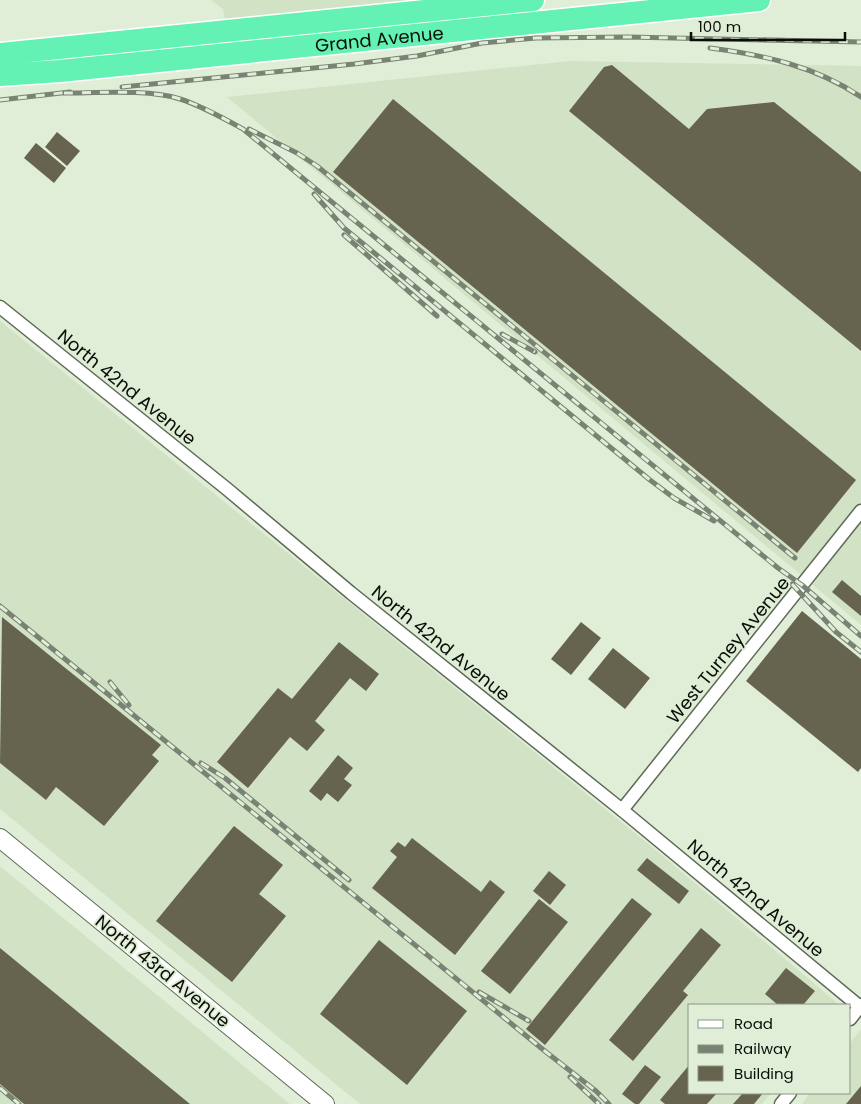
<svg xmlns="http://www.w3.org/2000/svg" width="861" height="1104" viewBox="0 0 861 1104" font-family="Poppins,sans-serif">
<rect width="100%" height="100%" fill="#e1eed7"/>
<g fill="#d2e2c5">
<polygon points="211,0 451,0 226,25 223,9"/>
<polygon points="570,61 861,66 861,625 227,97"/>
<polygon points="0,321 651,846 836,1002 837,1005 690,1005 690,1093 771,1093 762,1104 360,1104 0,809"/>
<polygon points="0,866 290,1104 0,1104"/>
<polygon points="861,1029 861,1104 802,1104 810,1093 850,1093 850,1043"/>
</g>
<g fill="#66634e">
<polygon points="612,65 689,129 707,109 774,102 861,172 861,351 569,111 604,67"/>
<polygon points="393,99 856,480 797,553 333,172"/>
<polygon points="57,132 80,151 67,166 45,147"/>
<polygon points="36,143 66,168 54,183 24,158"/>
<polygon points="842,580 861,596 861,616 832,592"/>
<polygon points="802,611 861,659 861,768 858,772 746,681"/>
<polygon points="2,617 161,745 152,755 159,761 104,826 56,787 46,800 0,763"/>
<polygon points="581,622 601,638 571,675 551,659"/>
<polygon points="339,642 379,674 366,691 350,678 315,721 325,730 307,751 290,737 248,788 217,762 278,688 292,699"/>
<polygon points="613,648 650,678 625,709 588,679"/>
<polygon points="338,755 353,768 344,779 352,785 338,802 327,793 321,801 309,791"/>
<polygon points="234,826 283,865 259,894 286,916 232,982 156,921"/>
<polygon points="412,838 481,892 490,880 505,892 455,955 372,888 397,857 390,851 398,842 405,847"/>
<polygon points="647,858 689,891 679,904 637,870"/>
<polygon points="549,871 566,885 550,905 533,891"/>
<polygon points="632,898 652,914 545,1045 526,1029"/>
<polygon points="539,899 568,922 510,994 481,971"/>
<polygon points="701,928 721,945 683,991 688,995 633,1061 609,1040"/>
<polygon points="379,940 467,1011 407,1085 320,1014"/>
<polygon points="0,948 190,1104 24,1104 0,1084"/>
<polygon points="786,968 815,991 803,1005 778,1005 765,994"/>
<polygon points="690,1064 690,1093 717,1093 707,1104 665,1104 660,1100"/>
<polygon points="645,1065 661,1077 639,1104 635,1104 622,1094"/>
<polygon points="861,1086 861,1104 846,1104"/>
<polygon points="743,1093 763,1093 754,1104 733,1104"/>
</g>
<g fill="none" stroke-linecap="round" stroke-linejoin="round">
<g stroke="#5e6956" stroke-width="15">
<g id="street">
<polyline points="0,307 227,489 351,593 622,810 860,1007"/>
<polyline points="622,810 861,511"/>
<polyline points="850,1019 861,1005"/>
<polyline points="781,1104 790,1093"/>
</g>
</g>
<g stroke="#5e6956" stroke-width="20">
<polyline id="secondary" points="0,838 325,1104"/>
</g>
<g stroke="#fff" stroke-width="25">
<g id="highway">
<polyline points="0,54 533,0"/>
<path id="s1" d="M0,75L60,71L759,0"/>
</g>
</g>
<use href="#street" stroke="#fff" stroke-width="12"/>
<use href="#secondary" stroke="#fff" stroke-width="18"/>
<use href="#highway" stroke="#64f1b4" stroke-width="22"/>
<g stroke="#798273" stroke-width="5">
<g id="rail">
<path d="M710,48C764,55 815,66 861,97"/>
<polyline points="122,87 354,64 417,56 482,43 536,38 628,37 861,42"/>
<path d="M64,93C97,93 149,89 180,99C202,106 223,118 243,129L778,568L802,585L861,636"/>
<polyline points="0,100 70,92"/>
<polyline points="249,129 297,153 317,166 795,558"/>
<polyline points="314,194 344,228 650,480 674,498 714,521"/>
<polyline points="344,235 437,316"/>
<polyline points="502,334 535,352"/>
<polyline points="792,584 836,632 861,652"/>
<polyline points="0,606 546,1052 596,1091 609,1104"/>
<polyline points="110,682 129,705"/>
<polyline points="201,763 225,778 349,880"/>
<polyline points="479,992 529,1021"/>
<polyline points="570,1077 599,1104"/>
<polyline points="0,1088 19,1104"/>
</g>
</g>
<use href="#rail" stroke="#e1eed7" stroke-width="3" stroke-dasharray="9" stroke-linecap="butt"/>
</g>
<g text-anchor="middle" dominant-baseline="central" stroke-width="4" stroke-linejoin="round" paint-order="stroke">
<g font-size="18" fill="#090e07" stroke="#e1eed7">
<text stroke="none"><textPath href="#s1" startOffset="381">Grand Avenue</textPath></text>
<text transform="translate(127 387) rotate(39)">North 42nd Avenue</text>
<text transform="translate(441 643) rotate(39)">North 42nd Avenue</text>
<text transform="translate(728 650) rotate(-51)">West Turney Avenue</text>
<text transform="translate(756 898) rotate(40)">North 42nd Avenue</text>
<text transform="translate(163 971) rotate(39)">North 43rd Avenue</text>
</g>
</g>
<rect x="688" y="1004" width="162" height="90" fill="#e1eed7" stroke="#8b9484"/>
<rect x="698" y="1020" width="25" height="8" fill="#ffffff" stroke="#8b9484"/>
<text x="734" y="1029" font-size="15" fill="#090e07">Road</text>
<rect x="698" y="1045" width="25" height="8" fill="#798273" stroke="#8b9484"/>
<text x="734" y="1054" font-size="15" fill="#090e07">Railway</text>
<rect x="698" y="1066" width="25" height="15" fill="#66634e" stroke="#8b9484"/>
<text x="734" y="1079" font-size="15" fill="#090e07">Building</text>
<path d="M691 32v8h154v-8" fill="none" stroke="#090e07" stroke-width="2.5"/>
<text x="698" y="32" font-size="15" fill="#090e07" stroke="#e1eed7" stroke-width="4" paint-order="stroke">100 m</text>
</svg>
